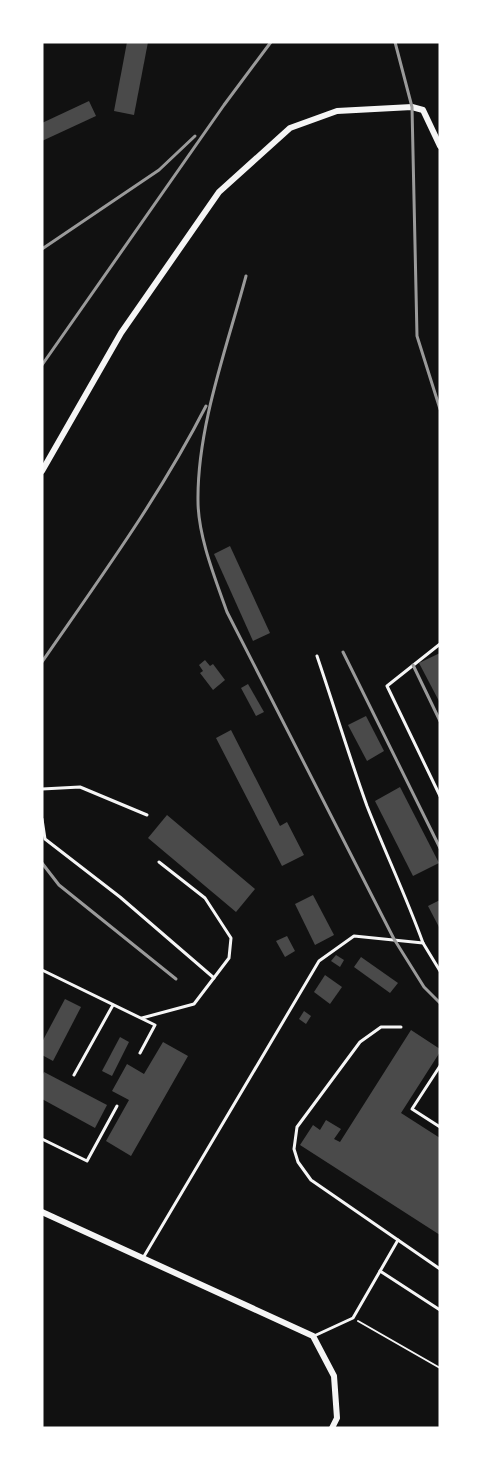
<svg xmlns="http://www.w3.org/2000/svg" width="482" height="1470" viewBox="0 0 482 1470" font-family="Bitter,serif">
<rect width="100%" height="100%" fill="#111"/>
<g fill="#4a4a4a">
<polygon points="127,42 148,42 134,115 114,111"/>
<polygon points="89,101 96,116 42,141 42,123"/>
<polygon points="230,546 270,633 253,641 214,554"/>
<polygon points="440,653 440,703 419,663"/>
<polygon points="205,660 210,666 213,664 225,680 213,690 200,673 203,671 199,665"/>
<polygon points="248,684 264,712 256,716 241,688"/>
<polygon points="366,716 384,751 367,761 348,725"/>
<polygon points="231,730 280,826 287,822 304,855 282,866 216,738"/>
<polygon points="400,787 439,863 413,876 375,801"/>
<polygon points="167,815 255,889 236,912 148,838"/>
<polygon points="313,895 334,935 315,945 295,904"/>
<polygon points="440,900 440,929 428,906"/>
<polygon points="287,936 295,951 285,957 276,941"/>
<polygon points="336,955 344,960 340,967 331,961"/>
<polygon points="361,957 398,983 390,993 354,967"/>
<polygon points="325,975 342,987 330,1004 314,992"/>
<polygon points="65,999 81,1007 53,1061 42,1055 42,1042"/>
<polygon points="304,1011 311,1016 306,1024 299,1019"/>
<polygon points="411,1030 440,1049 440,1052 401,1113 440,1138 440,1235 300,1145 313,1125 320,1130 326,1120 341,1129 334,1139 340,1142"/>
<polygon points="120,1037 129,1042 112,1076 102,1071"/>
<polygon points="163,1042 188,1056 131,1156 106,1141 129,1100 112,1091 127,1064 144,1074"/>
<polygon points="44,1072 107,1105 95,1128 42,1099 42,1076"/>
</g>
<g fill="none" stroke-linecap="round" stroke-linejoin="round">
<polyline stroke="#f5f5f5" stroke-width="2" points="358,1321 440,1368"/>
<g stroke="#f5f5f5" stroke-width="3">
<polyline points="440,644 387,686 440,796"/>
<path d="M317,656C334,706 349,756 367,806C385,852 406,896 423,943"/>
<polyline points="42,789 80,787 147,815"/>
<polyline points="42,819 45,839 120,897 214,978"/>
<polyline points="42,970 155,1025 140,1053"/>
<polyline points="142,1018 194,1004 229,958 231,938 205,898 159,862"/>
<polyline points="401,1027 381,1027 360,1042 297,1127 294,1149 298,1162 311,1180 440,1269"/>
<polyline points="440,1066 412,1109 440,1127"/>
<polyline points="74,1075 113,1005"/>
<polyline points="42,1139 87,1161 117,1106"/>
<polyline points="143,1258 319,961 354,936 423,943 440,971"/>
<polyline points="380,1271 440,1310"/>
<polyline points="314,1336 353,1318 398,1240"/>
</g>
<g stroke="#f5f5f5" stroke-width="6">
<polyline points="42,471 121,333 219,192 290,128 337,111 412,107 423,110 440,146"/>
<polyline points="42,1212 313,1336 334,1376 337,1418 332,1428"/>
</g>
<g stroke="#9a9a9a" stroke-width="3">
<polyline points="395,42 412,107 417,336 440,409"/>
<polyline points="42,249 159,170 195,136"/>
<path d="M246,276C227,347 197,427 198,501C198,536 215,578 227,612L394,939L424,987L440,1003"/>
<polyline points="42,365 224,105 271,42"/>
<polyline points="343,652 440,848"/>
<path d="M42,662C100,578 160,496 206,406"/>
<polyline points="413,665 440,721"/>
<polyline points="42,863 59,885 176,979"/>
</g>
</g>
<rect width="482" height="1470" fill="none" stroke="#ffffff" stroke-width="87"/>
</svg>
